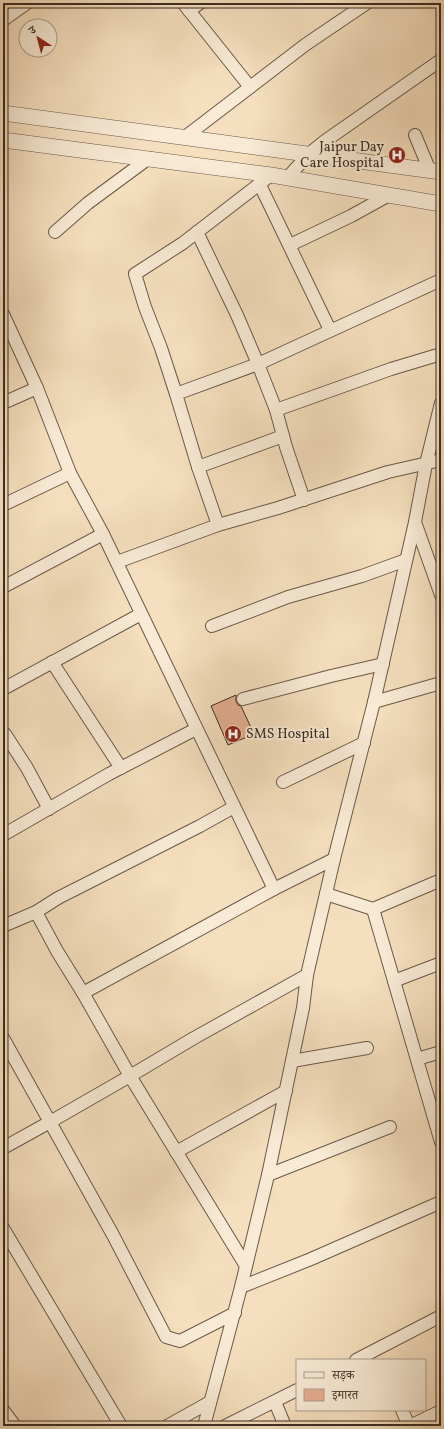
<svg xmlns="http://www.w3.org/2000/svg" width="444" height="1429" viewBox="0 0 444 1429" font-family="Vollkorn,'Noto Serif Devanagari',serif">
<rect width="100%" height="100%" fill="#f5dfbe"/>
<filter id="stains"><feTurbulence type="fractalNoise" baseFrequency=".005" numOctaves="4"/><feColorMatrix values="0 0 0 0 .2 0 0 0 0 .09 0 0 0 0 .02 0 0 0 .5 -.17"/></filter>
<radialGradient id="worn" r=".72"><stop offset=".6" stop-color="#630" stop-opacity="0"/><stop offset="1" stop-color="#630" stop-opacity=".3"/></radialGradient>
<g fill="#e4ae90" stroke="#3b2c22">
<polygon points="399,147 405,158 391,156"/>
<polygon points="236,695 236,701 238,705 241,706 254,734 228,745 211,706"/>
</g>
<g fill="none" stroke-linecap="round" stroke-linejoin="round">
<g stroke="#6a5949" stroke-width="14">
<g id="minor">
<polyline points="183,3 250,87"/>
<polyline points="189,11 200,3"/>
<polyline points="3,20 27,3"/>
<polyline points="415,135 430,171"/>
<polyline points="185,137 305,45 367,3"/>
<polyline points="287,178 309,154 325,141 441,60"/>
<polyline points="260,185 330,330"/>
<polyline points="55,232 88,203 149,158"/>
<polyline points="197,232 237,315 258,364 441,280"/>
<polyline points="290,245 351,216 389,195"/>
<polyline points="3,314 37,388 70,473 103,534 274,889"/>
<polyline points="176,394 161,348 145,307 135,274 183,243 271,175"/>
<polyline points="3,403 37,388"/>
<polyline points="198,467 176,394 258,364 276,410"/>
<polyline points="304,500 286,447 276,410 391,369 441,354"/>
<polyline points="3,505 70,473"/>
<polyline points="415,522 441,595"/>
<polyline points="218,525 198,467 283,436"/>
<polyline points="117,562 218,525 278,508 388,472 441,460"/>
<polyline points="3,587 103,534"/>
<polyline points="212,626 288,597 362,576 406,560"/>
<polyline points="52,662 121,768"/>
<polyline points="3,689 141,614"/>
<polyline points="243,699 331,676 383,664"/>
<polyline points="374,702 441,683"/>
<polyline points="5,734 27,768 49,809"/>
<polyline points="283,782 364,743"/>
<polyline points="3,835 109,774 196,729"/>
<polyline points="326,894 373,909 441,880"/>
<polyline points="373,909 441,1142"/>
<polyline points="3,926 36,912"/>
<polyline points="307,975 194,1038 130,1076 83,993 274,889 334,859"/>
<polyline points="394,981 441,963"/>
<polyline points="83,993 57,951 36,912 58,898 200,826 234,807"/>
<polyline points="3,1038 50,1122 3,1148"/>
<polyline points="417,1059 441,1052"/>
<polyline points="292,1061 367,1048"/>
<polyline points="176,1152 286,1091"/>
<polyline points="268,1175 390,1127"/>
<polyline points="3,1228 121,1426"/>
<polyline points="241,1287 311,1259 441,1202"/>
<polyline points="235,1313 180,1341 166,1337 113,1235 50,1122 130,1076 246,1266"/>
<polyline points="356,1360 441,1316"/>
<polyline points="275,1402 285,1426"/>
<polyline points="3,1410 15,1426"/>
<polyline points="402,1410 409,1426"/>
<polyline points="167,1426 210,1402"/>
<polyline points="204,1426 241,1287 268,1175 303,1008 307,975 334,859 374,702 415,522 426,464 441,403"/>
<polyline points="225,1426 297,1390"/>
<polyline points="410,1426 441,1411"/>
</g>
</g>
<g stroke="#6a5949" stroke-width="16">
<g id="tertiary">
<polyline points="3,113 441,172"/>
<polyline points="3,140 271,175 441,204"/>
</g>
</g>
<use href="#minor" stroke="#f8ead5" stroke-width="12"/>
<use href="#tertiary" stroke="#f8ead5" stroke-width="15"/>
</g>
<defs>
<g id="hospital-disc" transform="scale(0.9)"><circle r="9.5" fill="#8f2418" stroke="#f8ead5"/><path d="M-5-5h3v3.5h4V-5h3V5h-3V1.5h-4V5h-3Z" fill="#fff"/></g>
</defs>
<g fill-rule="evenodd">
<use href="#hospital-disc" x="397" y="155"/>
<use href="#hospital-disc" x="233" y="734"/>
</g>
<g text-anchor="middle" dominant-baseline="central" stroke-width="4" stroke-linejoin="round" paint-order="stroke">
<g font-size="14" fill="#3b2c22" stroke="#f8ead5" text-anchor="end">
<text x="384" y="147">Jaipur Day<tspan x="384" dy="16">Care Hospital</tspan></text>
<text x="246" y="734" text-anchor="start">SMS Hospital</text>
</g>
</g>
<rect width="444" height="1429" fill="none" stroke="#f5dfbe" stroke-width="16"/>
<rect x="4" y="4" width="436" height="1421" fill="none" stroke="#3b2c22" stroke-width="2"/>
<rect x="8" y="8" width="428" height="1413" fill="none" stroke="#3b2c22"/>
<rect x="296" y="1359" width="130" height="52" fill="#f8ead5" stroke="#ac9e8d"/>
<rect x="304" y="1372" width="20" height="6" fill="#f8ead5" stroke="#ac9e8d"/>
<text x="332" y="1379" font-size="12" fill="#3b2c22">सड़क</text>
<rect x="304" y="1389" width="20" height="12" fill="#e4ae90" stroke="#ac9e8d"/>
<text x="332" y="1399" font-size="12" fill="#3b2c22">इमारत</text>
<g transform="translate(38 38) rotate(324)"><circle r="19" fill="#f8ead5" stroke="#ac9e8d"/>
<path d="M0-3L7 15L0 10L-7 15Z" fill="#8f2418"/>
<text y="-6" font-size="11" font-weight="bold" text-anchor="middle" fill="#3b2c22">उ</text>
</g>
<rect width="100%" height="100%" filter="url(#stains)"/>
<rect width="100%" height="100%" fill="url(#worn)"/>
</svg>
